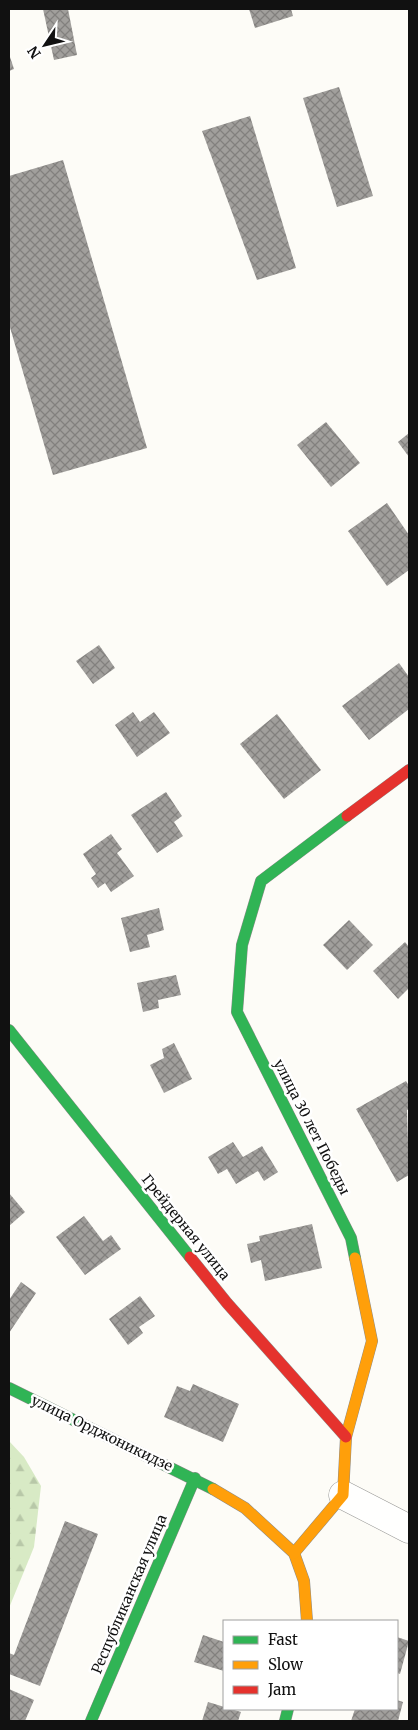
<svg xmlns="http://www.w3.org/2000/svg" width="418" height="1730" viewBox="0 0 418 1730" font-family="Merriweather,serif">
<defs>
<pattern id="forest-firs" width="22" height="20" patternUnits="userSpaceOnUse" patternTransform="scale(1.25)"><rect width="22" height="20" fill="#d8eac5"/><path d="M5 1l3.5 6h-7zM16 11l3.5 6h-7z" fill="#b8c8a8"/></pattern>
<pattern id="building-cross-hatch" width="8" height="8" patternUnits="userSpaceOnUse" patternTransform="scale(1.25)"><rect width="8" height="8" fill="#a19f9c"/><path d="M0 0l8 8M0 8l8-8" fill="none" stroke="#82807e"/></pattern>
</defs>
<rect width="100%" height="100%" fill="#fdfcf7"/>
<polygon fill="url(#forest-firs)" points="9,1441 24,1457 41,1486 34,1547 9,1608"/>
<g fill="url(#building-cross-hatch)">
<polygon points="43,9 68,9 77,55 54,60"/>
<polygon points="249,9 291,9 293,16 255,28"/>
<polygon points="9,54 14,69 9,71"/>
<polygon points="339,87 373,196 337,207 303,98"/>
<polygon points="250,116 296,268 257,280 202,131"/>
<polygon points="63,160 147,448 53,475 9,324 9,176"/>
<polygon points="326,422 360,463 331,487 297,445"/>
<polygon points="409,433 409,457 398,442"/>
<polygon points="387,503 409,535 409,570 387,586 348,531"/>
<polygon points="99,645 115,668 93,684 76,661"/>
<polygon points="399,663 409,677 409,709 369,740 342,706"/>
<polygon points="133,712 140,722 154,712 170,733 137,757 115,725"/>
<polygon points="277,714 321,770 284,799 240,744"/>
<polygon points="166,792 182,816 174,822 183,836 157,853 131,815"/>
<polygon points="111,834 122,849 117,853 134,876 111,892 105,883 98,888 91,878 96,874 83,854"/>
<polygon points="159,908 164,930 147,935 150,947 130,952 121,918"/>
<polygon points="349,920 373,945 347,970 323,945"/>
<polygon points="405,942 409,947 409,988 398,999 373,971"/>
<polygon points="176,975 181,995 158,1000 159,1008 143,1012 137,983"/>
<polygon points="174,1043 192,1079 164,1093 150,1065 164,1058 162,1049"/>
<polygon points="406,1081 409,1086 409,1109 407,1110 409,1175 397,1182 356,1109"/>
<polygon points="233,1142 243,1157 262,1146 278,1172 264,1181 258,1171 236,1184 227,1169 218,1174 208,1157"/>
<polygon points="9,1193 25,1212 9,1226"/>
<polygon points="84,1216 103,1241 111,1235 121,1249 85,1275 56,1237"/>
<polygon points="312,1224 322,1268 265,1281 261,1260 251,1263 247,1244 260,1241 259,1236"/>
<polygon points="21,1282 36,1293 9,1333 9,1300"/>
<polygon points="140,1296 155,1316 139,1327 143,1333 128,1345 109,1319"/>
<polygon points="193,1384 239,1404 223,1442 164,1417 177,1386 190,1391"/>
<polygon points="65,1521 98,1534 40,1686 9,1674 9,1653 14,1655"/>
<polygon points="203,1635 224,1642 224,1671 194,1662"/>
<polygon points="397,1637 409,1641 400,1674 397,1673"/>
<polygon points="9,1689 34,1700 25,1721 9,1721"/>
<polygon points="397,1700 403,1702 398,1721 351,1721 355,1709 397,1709"/>
<polygon points="208,1702 241,1712 238,1721 202,1721"/>
</g>
<g fill="none" stroke-linecap="round" stroke-linejoin="round">
<g stroke="#979795" stroke-width="29">
<polyline id="street" points="343,1495 409,1529"/>
</g>
<g stroke="#8e8d8b" stroke-width="12">
<g id="fast">
<polyline points="347,816 261,881 242,945 237,1012 351,1238 355,1258"/>
<polyline points="9,1030 190,1257"/>
<polyline points="9,1388 213,1489"/>
<polyline points="91,1721 195,1478"/>
<polyline points="285,1721 288,1709"/>
</g>
</g>
<g stroke="#8e8d8b" stroke-width="12">
<g id="slow">
<polyline points="213,1489 245,1508 294,1553 304,1581 307,1621"/>
<polyline points="294,1553 343,1495 346,1437 372,1341 355,1258"/>
</g>
</g>
<g stroke="#8e8d8b" stroke-width="12">
<g id="jam">
<polyline points="347,816 409,770"/>
<polyline points="190,1257 227,1303 346,1437"/>
</g>
</g>
<use href="#street" stroke="#fffffe" stroke-width="28"/>
<use href="#fast" stroke="#30b455" stroke-width="11"/>
<use href="#slow" stroke="#ff9f0a" stroke-width="11"/>
<use href="#jam" stroke="#e5322d" stroke-width="11"/>
</g>
<g text-anchor="middle" dominant-baseline="central" stroke-width="5" stroke-linejoin="round" paint-order="stroke">
<g font-size="14" fill="#111" stroke="#fff">
<text transform="translate(312 1127) rotate(63)">улица 30 лет Победы</text>
<text transform="translate(186 1227) rotate(51)">Грейдерная улица</text>
<text transform="translate(102 1433) rotate(26)">улица Орджоникидзе</text>
<text transform="translate(129 1594) rotate(-67)">Республиканская улица</text>
</g>
</g>
<rect width="418" height="1730" fill="none" stroke="#111111" stroke-width="20"/>
<rect x="223" y="1620" width="175" height="90" fill="#ffffff" stroke="#a0a0a0"/>
<rect x="233" y="1636" width="25" height="8" fill="#30b455" stroke="#a0a0a0"/>
<text x="268" y="1645" font-size="15" fill="#111111">Fast</text>
<rect x="233" y="1661" width="25" height="8" fill="#ff9f0a" stroke="#a0a0a0"/>
<text x="268" y="1670" font-size="15" fill="#111111">Slow</text>
<rect x="233" y="1686" width="25" height="8" fill="#e5322d" stroke="#a0a0a0"/>
<text x="268" y="1695" font-size="15" fill="#111111">Jam</text>
<g transform="translate(45 45) rotate(235)" stroke="#ffffff" stroke-width="4" paint-order="stroke">
<path d="M0-4L9 19L0 12L-9 19Z" fill="#111111"/>
<text y="-8" font-size="14" font-weight="bold" text-anchor="middle" fill="#111111">N</text>
</g>
</svg>
